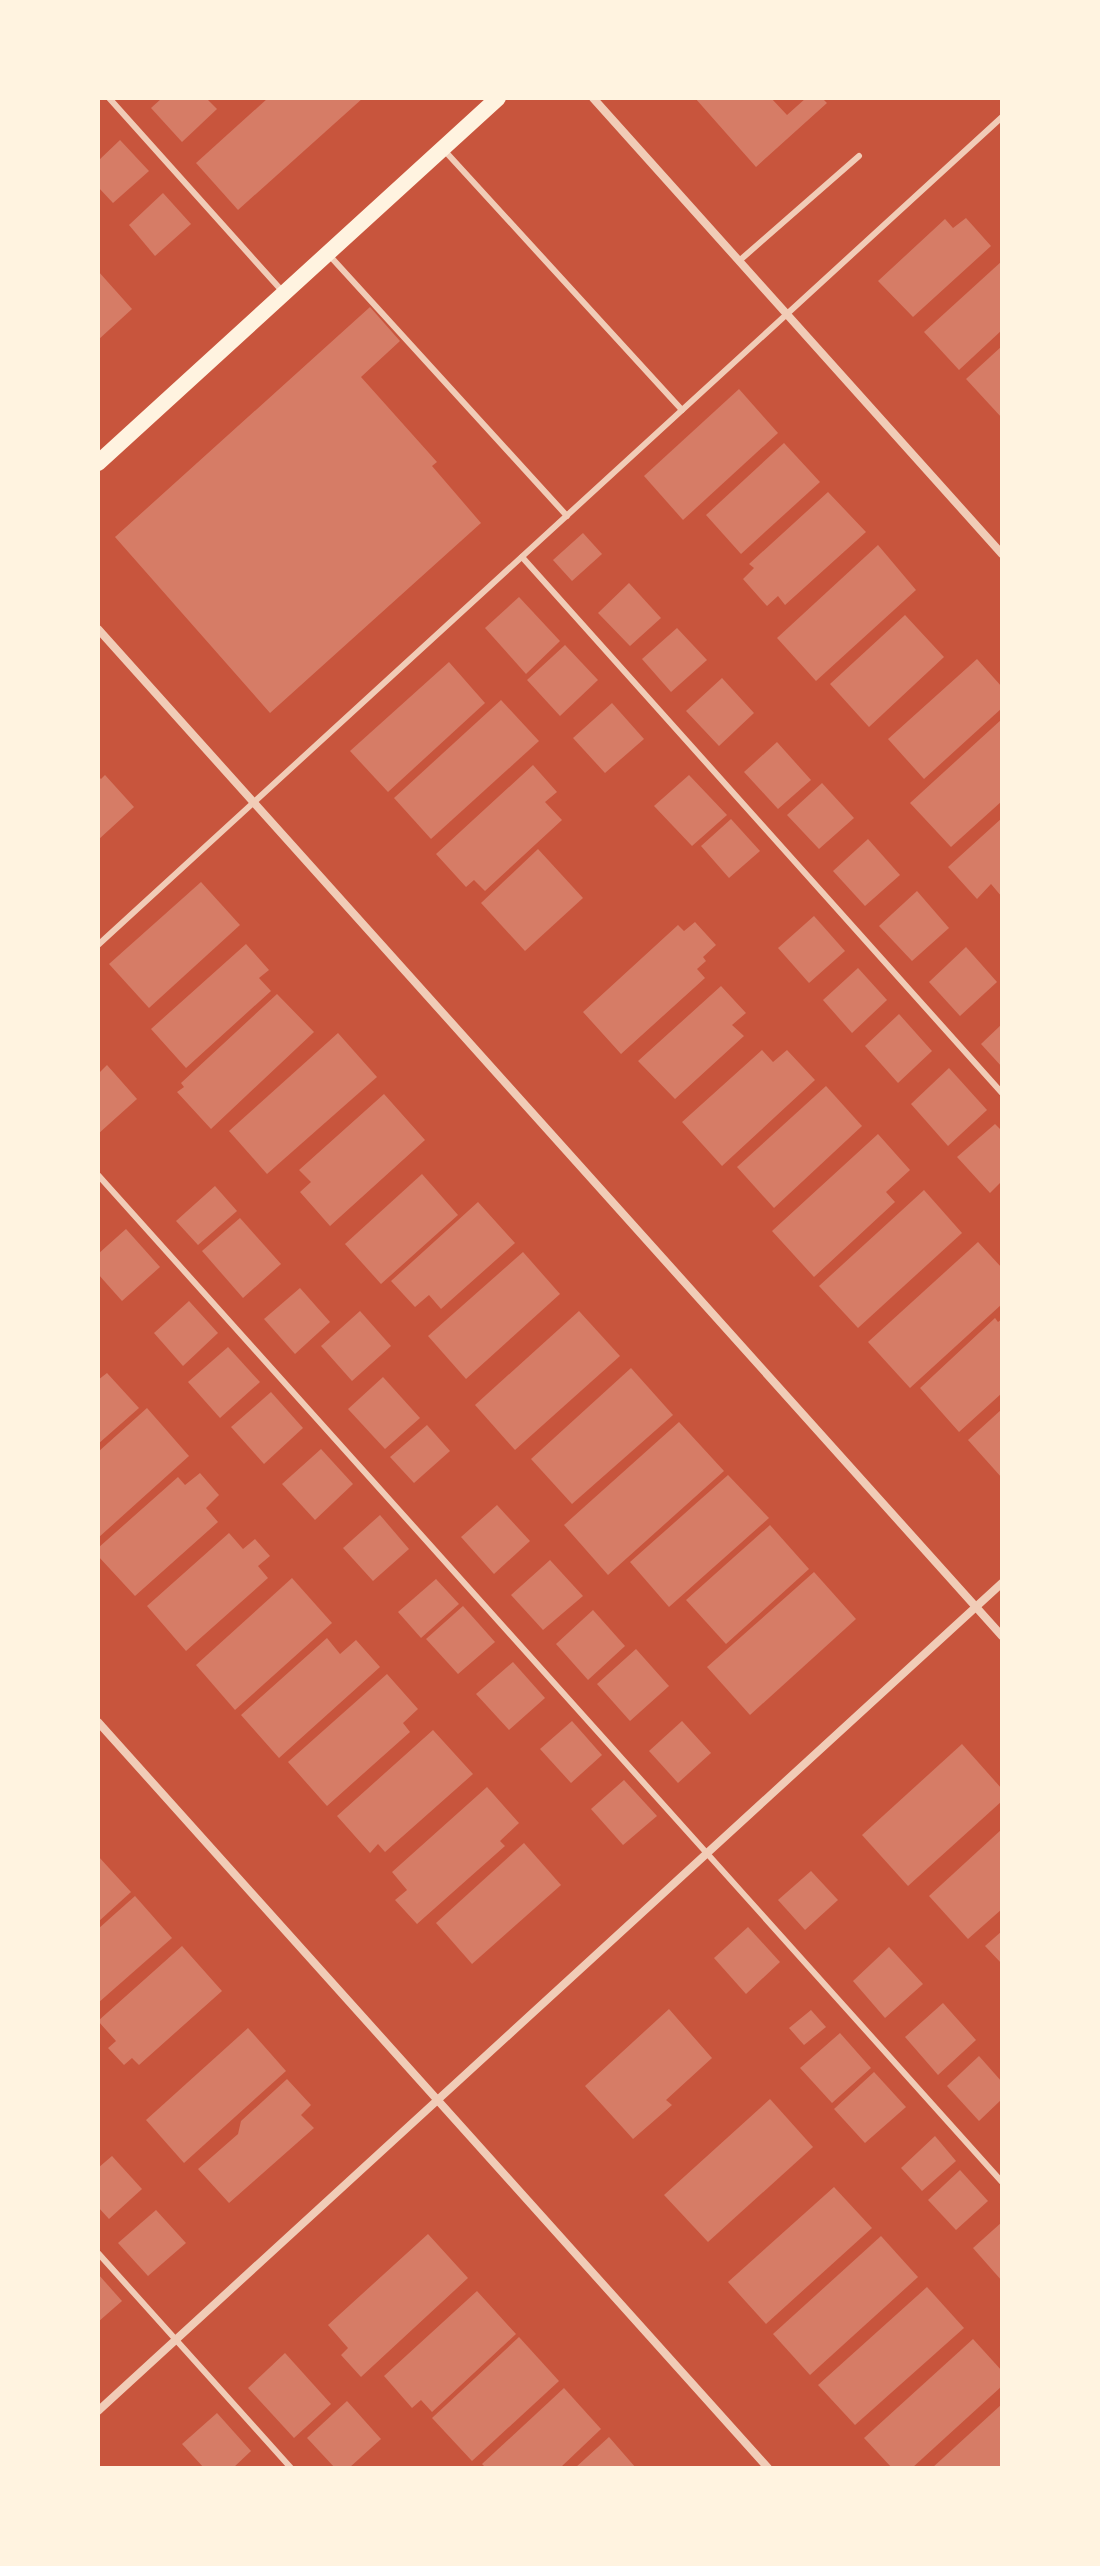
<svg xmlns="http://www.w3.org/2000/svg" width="1100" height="2566" viewBox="0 0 1100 2566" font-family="Raleway,sans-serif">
<rect width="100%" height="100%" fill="#c8553d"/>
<g fill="#d67c66">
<polygon points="162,98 206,98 217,109 182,142 151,108"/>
<polygon points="268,98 363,98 238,210 196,163"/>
<polygon points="695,98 771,98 787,115 806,98 822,98 827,103 756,167"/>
<polygon points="120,140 149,171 113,203 98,187 98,161"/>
<polygon points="163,193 191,224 155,256 129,225"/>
<polygon points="966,218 991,246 913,317 878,281 945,219 953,228"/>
<polygon points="1002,261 1002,330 959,370 924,332"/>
<polygon points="98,271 132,309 98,340"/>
<polygon points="370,307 400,341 361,377 437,462 432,466 481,523 270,713 115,537"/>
<polygon points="1002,346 1002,418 966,379"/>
<polygon points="739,389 778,433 683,520 644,476"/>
<polygon points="784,443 820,482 741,554 706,515"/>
<polygon points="828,492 866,532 785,605 778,596 767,606 743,579 754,568 749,564"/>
<polygon points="583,533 602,554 572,581 553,560"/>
<polygon points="878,545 916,590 816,681 777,638"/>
<polygon points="629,583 661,618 630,646 598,613"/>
<polygon points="519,597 560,641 526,674 485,628"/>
<polygon points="905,615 944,657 869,727 830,684"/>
<polygon points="677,628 707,660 671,692 642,659"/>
<polygon points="565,645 598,680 560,716 527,680"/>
<polygon points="977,659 1002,687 1002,708 924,779 888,739"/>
<polygon points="449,662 485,703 388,792 350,751"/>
<polygon points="722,678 754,713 719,746 686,711"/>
<polygon points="501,700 539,741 431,839 394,798"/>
<polygon points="612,703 644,739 605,773 573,738"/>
<polygon points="1002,719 1002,801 951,847 910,803"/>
<polygon points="777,742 811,780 778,809 744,772"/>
<polygon points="533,765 557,792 545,802 562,820 485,891 474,880 466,887 436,854"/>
<polygon points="105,775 134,807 98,840 98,776 101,779"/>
<polygon points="689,775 727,815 692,846 654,806"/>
<polygon points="822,783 854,818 819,849 787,815"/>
<polygon points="1002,818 1002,897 991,884 977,899 948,867"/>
<polygon points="731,819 760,851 729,878 701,846"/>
<polygon points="868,839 900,875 865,906 833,871"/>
<polygon points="538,849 583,898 525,951 481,903"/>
<polygon points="201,882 240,925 149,1008 109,964"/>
<polygon points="917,891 949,928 912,961 879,926"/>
<polygon points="814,916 845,951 809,983 778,948"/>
<polygon points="695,922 716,945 703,957 706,961 697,969 705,978 621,1054 583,1012 678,925 684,931"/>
<polygon points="246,944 269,970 259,978 271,991 186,1068 151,1029"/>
<polygon points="966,947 997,982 960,1016 929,982"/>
<polygon points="858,968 887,1000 852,1033 823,1000"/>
<polygon points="721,986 746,1013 732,1025 744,1036 675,1099 638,1061"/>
<polygon points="277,994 314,1032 211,1129 177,1092 184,1087 181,1083"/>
<polygon points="899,1014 932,1051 898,1083 865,1046"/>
<polygon points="1002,1024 1002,1067 981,1044"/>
<polygon points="338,1033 377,1077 267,1174 229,1131"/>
<polygon points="762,1050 773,1062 787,1050 815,1080 722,1166 682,1122"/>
<polygon points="107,1065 137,1099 98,1134 98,1074"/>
<polygon points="949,1068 987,1110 948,1146 911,1104"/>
<polygon points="826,1086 862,1126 774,1208 737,1167"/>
<polygon points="384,1094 425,1140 330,1226 300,1192 311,1182 299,1170"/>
<polygon points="995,1124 1002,1131 1002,1181 990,1193 957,1157"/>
<polygon points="878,1134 910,1170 886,1192 895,1202 814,1277 772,1231"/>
<polygon points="422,1174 458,1215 381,1284 345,1244"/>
<polygon points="215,1186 237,1211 198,1245 176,1221"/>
<polygon points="924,1190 962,1233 858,1328 819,1286"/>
<polygon points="478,1202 515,1243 441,1309 429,1295 415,1307 391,1281"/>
<polygon points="240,1218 281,1264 243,1298 202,1251"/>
<polygon points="126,1229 160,1267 122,1301 98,1274 98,1254"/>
<polygon points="978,1242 1002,1268 1002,1304 910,1388 868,1342"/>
<polygon points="523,1252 560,1294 466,1379 428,1336"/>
<polygon points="300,1288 330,1322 295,1354 264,1319"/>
<polygon points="189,1301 218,1333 183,1366 154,1333"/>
<polygon points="360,1311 391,1346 352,1381 321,1346"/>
<polygon points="579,1311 620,1356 515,1450 475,1405"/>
<polygon points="995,1318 998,1322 1002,1319 1002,1393 959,1432 920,1388"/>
<polygon points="228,1347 260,1382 220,1418 188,1382"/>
<polygon points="631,1368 673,1415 572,1504 531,1459"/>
<polygon points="107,1373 139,1408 98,1444 98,1380"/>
<polygon points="383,1377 420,1418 385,1449 348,1409"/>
<polygon points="271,1392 303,1428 264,1464 231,1427"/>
<polygon points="147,1408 189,1456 98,1538 98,1452"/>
<polygon points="1002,1409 1002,1478 968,1440"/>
<polygon points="679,1422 724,1471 608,1575 564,1525"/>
<polygon points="427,1425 450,1451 414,1483 390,1457"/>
<polygon points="321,1449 353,1484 315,1520 282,1484"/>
<polygon points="200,1473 219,1495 206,1508 218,1522 135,1596 98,1556 98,1548 178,1477 185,1485"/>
<polygon points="728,1475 769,1518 669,1607 630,1562"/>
<polygon points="497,1505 530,1541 494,1574 461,1537"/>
<polygon points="380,1515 409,1549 373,1581 343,1548"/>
<polygon points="770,1525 809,1569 726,1644 686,1600"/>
<polygon points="229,1533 243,1549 255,1539 270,1556 258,1566 268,1578 186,1651 147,1606"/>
<polygon points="550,1560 583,1596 543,1630 511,1595"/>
<polygon points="814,1572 856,1619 750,1715 707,1667"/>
<polygon points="292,1578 332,1623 235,1710 196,1665"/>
<polygon points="436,1579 459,1604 421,1638 398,1612"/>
<polygon points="463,1606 495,1642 458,1674 426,1639"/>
<polygon points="593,1610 625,1646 588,1680 556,1644"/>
<polygon points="327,1638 340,1654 356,1640 380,1667 279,1758 241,1715"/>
<polygon points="636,1649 669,1686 630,1721 597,1684"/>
<polygon points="513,1662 545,1698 509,1730 476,1694"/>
<polygon points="387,1674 418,1709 403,1723 410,1732 327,1806 288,1762"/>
<polygon points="572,1721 602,1755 571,1783 540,1749"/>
<polygon points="682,1721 711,1753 678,1783 649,1751"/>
<polygon points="433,1730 473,1774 385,1852 378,1844 370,1853 337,1816"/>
<polygon points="962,1744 1002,1789 1002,1801 908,1886 862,1835"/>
<polygon points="624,1780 657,1816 623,1845 591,1809"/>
<polygon points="487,1787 519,1823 500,1841 505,1846 417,1924 395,1900 407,1890 392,1872"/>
<polygon points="1002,1829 1002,1909 968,1939 929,1896"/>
<polygon points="524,1843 561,1885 472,1964 436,1923"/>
<polygon points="98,1856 131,1892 98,1922"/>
<polygon points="811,1871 838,1900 805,1930 778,1900"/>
<polygon points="135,1896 172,1938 98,2003 98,1929"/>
<polygon points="748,1927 780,1962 746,1994 714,1958"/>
<polygon points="1002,1931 1002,1964 985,1946"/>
<polygon points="182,1946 222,1991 139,2065 132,2058 124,2065 108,2048 116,2041 98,2021"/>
<polygon points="889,1947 923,1984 885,2018 853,1981"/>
<polygon points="943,2003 976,2040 938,2075 905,2037"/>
<polygon points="669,2009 712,2058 666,2100 672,2105 633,2139 585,2086"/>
<polygon points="811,2010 826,2027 804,2045 789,2028"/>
<polygon points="248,2028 286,2071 184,2163 146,2120"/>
<polygon points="840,2033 871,2068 832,2103 800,2068"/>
<polygon points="979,2056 1002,2082 1002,2099 979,2121 947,2086"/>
<polygon points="874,2072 906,2107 865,2143 834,2109"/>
<polygon points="287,2079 311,2105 301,2115 314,2128 229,2203 198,2169 238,2134 241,2121"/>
<polygon points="770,2099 813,2147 708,2242 664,2195"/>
<polygon points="935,2136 956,2161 922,2191 901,2168"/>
<polygon points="112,2156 142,2189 109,2219 98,2207 98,2168"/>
<polygon points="960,2170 988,2201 956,2230 928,2200"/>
<polygon points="834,2187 872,2228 766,2324 728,2282"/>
<polygon points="156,2210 186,2243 148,2276 118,2243"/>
<polygon points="1002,2222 1002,2281 973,2248"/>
<polygon points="428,2234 468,2278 361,2377 341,2355 348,2348 328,2325"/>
<polygon points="881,2236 918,2277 810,2375 773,2334"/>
<polygon points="98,2274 122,2301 98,2322"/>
<polygon points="927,2287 964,2328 855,2425 818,2385"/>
<polygon points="477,2291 516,2334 432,2412 421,2400 412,2408 384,2376"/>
<polygon points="519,2337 559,2381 472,2461 432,2418"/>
<polygon points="973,2339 1002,2371 1002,2386 912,2468 892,2468 864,2438"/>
<polygon points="285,2353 331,2404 294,2438 248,2388"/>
<polygon points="564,2388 601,2429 560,2468 486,2468 482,2464"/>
<polygon points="347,2401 381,2439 349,2468 335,2468 307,2438"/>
<polygon points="1002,2404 1002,2468 932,2468"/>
<polygon points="217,2413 251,2451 233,2468 204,2468 182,2444"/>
<polygon points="609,2437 636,2468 575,2468"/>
</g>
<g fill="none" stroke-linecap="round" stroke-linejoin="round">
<g stroke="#f1ccb7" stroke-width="6">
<polyline points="109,98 283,292"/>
<polyline points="444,150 682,410"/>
<polyline points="329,255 567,516"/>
<polyline points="739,261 859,156"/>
<polyline points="522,557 1002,1093"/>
<polyline points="98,945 1002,117"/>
<polyline points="98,1175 1002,2182"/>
<polyline points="98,2253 291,2468"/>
</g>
<g stroke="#f1ccb7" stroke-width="8">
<polyline points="593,98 1002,554"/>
<polyline points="98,629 1002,1636"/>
<polyline points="98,1722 768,2468"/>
<polyline points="98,2411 1002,1583"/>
</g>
<polyline stroke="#fff3e0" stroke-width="16" points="98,463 498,98"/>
</g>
<rect width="1100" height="2566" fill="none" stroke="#fff3e0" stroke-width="200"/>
</svg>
